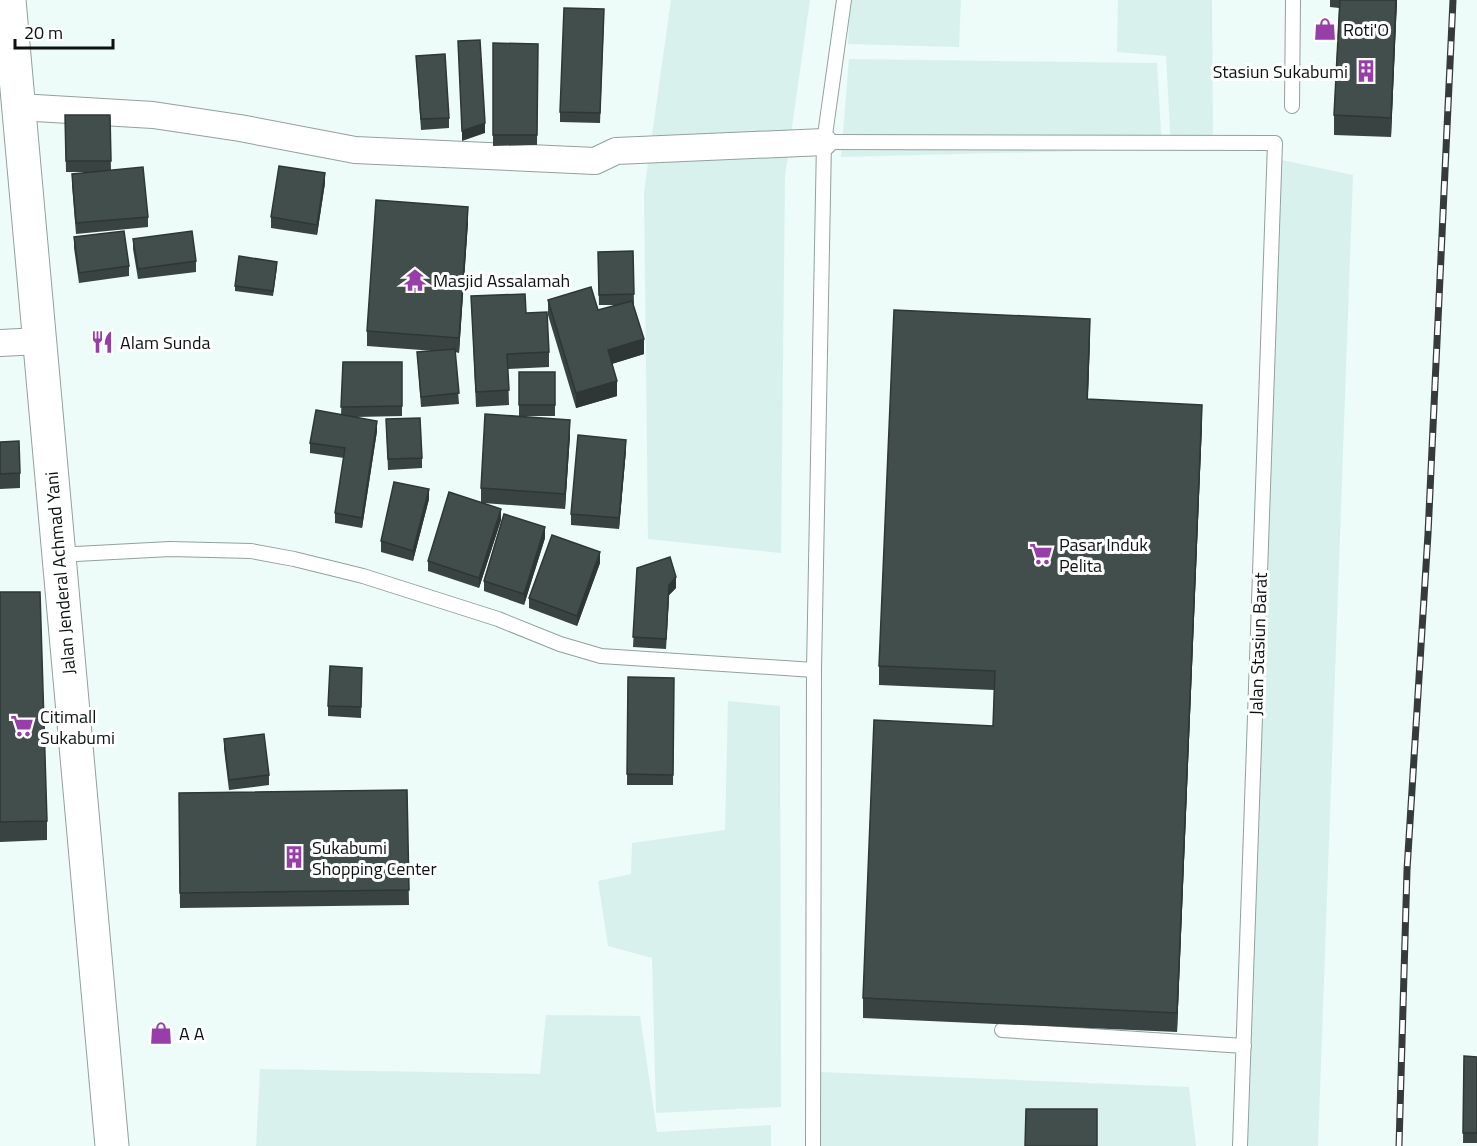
<svg xmlns="http://www.w3.org/2000/svg" width="1477" height="1146" viewBox="0 0 1477 1146" font-family="'Titillium Web',sans-serif">
<rect width="100%" height="100%" fill="#edfbf9"/>
<g fill="#d9f1ed">
<polygon points="671,0 810,0 785,176 781,553 648,539 644,192"/>
<polygon points="850,0 961,0 959,47 848,44"/>
<polygon points="1118,0 1212,0 1213,140 1171,149 1166,56 1117,52"/>
<polygon points="849,59 1157,63 1162,149 841,157"/>
<polygon points="1277,159 1353,175 1318,1146 1244,1146"/>
<polygon points="728,701 780,706 781,1107 656,1113 652,958 608,946 598,881 631,874 632,843 725,830"/>
<polygon points="546,1015 640,1016 657,1132 771,1125 771,1146 256,1146 260,1069 540,1074"/>
<polygon points="819,1072 1189,1087 1196,1146 816,1146"/>
</g>
<g fill="none" stroke-linecap="round" stroke-linejoin="round">
<g stroke="#92a09e" stroke-width="16">
<g id="lane">
<polyline points="1292,106 1293,0"/>
<polyline points="824,142 1275,143 1240,1146"/>
<polyline points="57,555 170,549 251,551 294,559 363,576 498,619 560,644 601,656 814,670"/>
<polyline points="1002,1030 1244,1046"/>
<polyline points="813,1146 814,670 824,142 844,0"/>
</g>
</g>
<g stroke="#92a09e" stroke-width="28">
<g id="street">
<polyline points="19,107 153,115 240,128 355,150 595,161 616,151 824,142"/>
<polyline points="0,343 40,341"/>
</g>
</g>
<g stroke="#92a09e" stroke-width="35">
<polyline id="secondary" points="9,0 112,1146"/>
</g>
<use href="#lane" stroke="#fff" stroke-width="14"/>
<use href="#street" stroke="#fff" stroke-width="26"/>
<use href="#secondary" stroke="#fff" stroke-width="33"/>
<g stroke="#353b3b" stroke-width="7">
<polyline id="rail" points="1399,1146 1407,870 1428,534 1453,0"/>
</g>
<use href="#rail" stroke="#fff" stroke-width="4.5" stroke-dasharray="14" stroke-linecap="butt"/>
</g>
<g fill="#394341">
<polygon points="1330,0 1397,0 1391,137 1334,135 1334,115 1339,8 1330,7"/>
<polygon points="604,20 600,123 560,122 560,112"/>
<polygon points="493,43 538,44 537,145 493,146"/>
<polygon points="416,56 449,118 449,128 421,130"/>
<polygon points="65,115 110,115 111,171 148,217 148,227 76,234 72,185 72,174 101,172 66,172"/>
<polygon points="325,183 317,235 271,228 271,217"/>
<polygon points="468,222 459,353 455,352 459,404 421,407 417,352 435,351 367,346 367,331"/>
<polygon points="74,237 129,266 129,276 79,283 74,248"/>
<polygon points="133,239 196,261 196,272 138,279 133,249"/>
<polygon points="633,251 634,305 633,305 644,354 612,364 617,396 576,408 548,315 548,300 598,310 617,305 599,305 598,252"/>
<polygon points="277,267 273,296 235,291 235,286"/>
<polygon points="471,296 526,313 549,352 549,367 508,369 509,405 476,407"/>
<polygon points="1090,338 1088,399 1202,424 1177,1032 863,1018 863,998 993,726 994,690 879,685 879,666"/>
<polygon points="343,362 402,362 402,416 356,417 377,431 362,528 335,523 335,513 344,458 310,453 310,443 341,415"/>
<rect x="519" y="372" width="36" height="44"/>
<polygon points="386,419 422,458 422,468 388,470"/>
<polygon points="570,435 565,509 483,503 501,520 479,588 428,571 428,561 481,503 481,488"/>
<polygon points="0,442 20,473 20,488 0,489"/>
<polygon points="626,450 619,529 571,525 571,514"/>
<polygon points="429,499 413,561 381,552 381,541"/>
<polygon points="545,538 524,605 484,591 484,581"/>
<polygon points="600,563 577,626 529,608 529,598"/>
<polygon points="637,568 676,588 669,595 666,649 633,647"/>
<polygon points="0,592 47,821 47,840 0,842"/>
<polygon points="362,668 361,718 328,716 328,706"/>
<polygon points="628,677 674,678 673,785 627,785"/>
<polygon points="224,739 269,775 269,785 229,790 224,749"/>
<polygon points="407,790 409,905 180,908 179,793"/>
<polygon points="1464,1056 1477,1057 1477,1143 1463,1143"/>
</g>
<g fill="#2e3735">
<polygon points="1396,0 1397,0 1391,137 1391,118"/>
<polygon points="485,123 485,133 462,141 462,131"/>
<polygon points="325,173 325,183 317,235 317,225"/>
<polygon points="468,207 468,222 459,353 459,338"/>
<polygon points="1090,319 1090,338 1087,419 1087,399"/>
<polygon points="644,339 644,354 608,365 608,350"/>
<polygon points="617,381 617,396 576,408 576,393"/>
<polygon points="1202,405 1202,424 1177,1032 1177,1013"/>
<polygon points="570,420 570,435 565,509 565,494"/>
<polygon points="377,421 377,431 362,528 362,518"/>
<polygon points="626,440 626,450 619,529 619,518"/>
<polygon points="429,489 429,499 413,561 413,551"/>
<polygon points="501,509 501,520 479,588 479,578"/>
<polygon points="545,527 545,538 524,605 524,594"/>
<polygon points="600,552 600,563 577,626 577,616"/>
<polygon points="676,577 676,588 669,595 666,649 669,585"/>
</g>
<g fill="#424e4c" stroke="#2e3735" stroke-width="1.5">
<polygon points="1340,0 1396,0 1391,118 1334,115"/>
<polygon points="564,8 604,9 600,113 560,112"/>
<polygon points="480,40 485,123 462,131 458,41"/>
<polygon points="493,43 538,44 537,135 493,135"/>
<polygon points="445,54 449,118 421,119 416,56"/>
<polygon points="65,115 110,115 111,161 66,161"/>
<polygon points="279,166 325,173 317,225 271,217"/>
<polygon points="143,167 148,217 76,223 72,174"/>
<polygon points="376,200 468,207 459,338 367,331"/>
<polygon points="124,231 129,266 79,273 74,237"/>
<polygon points="192,231 196,261 138,269 133,239"/>
<polygon points="633,251 634,294 599,295 598,252"/>
<polygon points="239,256 277,262 273,291 235,286"/>
<polygon points="591,287 598,310 632,301 644,339 608,350 617,381 576,393 548,300"/>
<polygon points="525,294 526,313 547,312 549,352 507,354 509,390 476,392 471,296"/>
<polygon points="894,310 1090,319 1087,399 1202,405 1177,1013 863,998 874,720 993,726 995,671 879,666"/>
<polygon points="455,349 459,393 421,397 417,352"/>
<polygon points="343,362 402,362 402,406 341,407"/>
<rect x="519" y="372" width="36" height="33"/>
<polygon points="316,410 377,421 362,518 335,513 345,448 310,443"/>
<polygon points="485,414 570,420 565,494 481,488"/>
<polygon points="420,418 422,458 388,459 386,419"/>
<polygon points="578,435 626,440 619,518 571,514"/>
<polygon points="19,441 20,473 0,474 0,442"/>
<polygon points="394,482 429,489 413,551 381,541"/>
<polygon points="449,492 501,509 479,578 428,561"/>
<polygon points="504,514 545,527 524,594 484,581"/>
<polygon points="552,535 600,552 577,616 529,598"/>
<polygon points="670,557 676,577 669,585 666,639 633,637 637,568"/>
<polygon points="0,592 40,592 47,821 0,822"/>
<polygon points="330,666 362,668 361,707 328,706"/>
<polygon points="628,677 674,678 673,775 627,774"/>
<polygon points="264,734 269,775 229,780 224,739"/>
<polygon points="407,790 409,890 180,893 179,793"/>
<polygon points="1464,1056 1477,1057 1477,1133 1463,1133"/>
<polygon points="1026,1109 1097,1109 1097,1146 1025,1146"/>
</g>
<defs>
<g id="shop-bare" transform="scale(1.8)"><path d="M-5-2.5h2.3a2.7 3.5 0 0 1 5.4 0H5L5.5 6h-11ZM-1.5-2.5h3a1.5 2.3 0 0 0-3 0Z" fill="#973ea9" stroke="#fff" stroke-width="2.5" paint-order="stroke"/></g>
<g id="building-bare" transform="scale(1.8)"><path d="M-4-6H4V6H1V3H-1V6H-4ZM-2.5-4.3h1.7v1.8h-1.7ZM.8-4.3h1.7v1.8H.8ZM-2.5-1h1.7V.8h-1.7ZM.8-1h1.7V.8H.8Z" fill="#973ea9" stroke="#fff" stroke-width="2.5" paint-order="stroke"/></g>
<g id="temple-bare" transform="scale(1.8)"><path d="M0-6L5-2H3V0L6.5 2.5H4V6H1.5V3h-3V6H-4V2.5H-6.5L-3 0V-2H-5Z" fill="#973ea9" stroke="#fff" stroke-width="2.5" paint-order="stroke"/></g>
<g id="restaurant-bare" transform="scale(1.8)"><path d="M-5-6h1v4h1v-4h1v4h1v-4h1v5L-1.5 .5V6h-2V.5L-5-1ZM5-6V6H3V1.5H1.5Q1.5-4 5-6Z" fill="#973ea9" stroke="#fff" stroke-width="2.5" paint-order="stroke"/></g>
<g id="supermarket-bare" transform="scale(1.8)"><path d="M-6-5.5h2.5l.6 2H6L4.5 2H-2.5L-4.4-4H-6ZM-1.5 3.2a1.3 1.3 0 1 0 .1 0ZM3 3.2a1.3 1.3 0 1 0 .1 0Z" fill="#973ea9" stroke="#fff" stroke-width="2.5" paint-order="stroke"/></g>
</defs>
<g fill-rule="evenodd">
<use href="#shop-bare" x="1325" y="29"/>
<use href="#building-bare" x="1366" y="71"/>
<use href="#temple-bare" x="415" y="280"/>
<use href="#restaurant-bare" x="102" y="342"/>
<use href="#supermarket-bare" x="1041" y="554"/>
<use href="#supermarket-bare" x="22" y="726"/>
<use href="#building-bare" x="294" y="857"/>
<use href="#shop-bare" x="161" y="1033"/>
</g>
<g text-anchor="middle" dominant-baseline="central" stroke-width="6" stroke-linejoin="round" paint-order="stroke">
<g font-size="18" fill="#0c1111" stroke="#fff" text-anchor="start">
<text x="1343" y="29">Roti'O</text>
<text x="1348" y="71" text-anchor="end">Stasiun Sukabumi</text>
<text x="433" y="280">Masjid Assalamah</text>
<text x="120" y="342">Alam Sunda</text>
<text x="1059" y="544">Pasar Induk<tspan x="1059" dy="21">Pelita</tspan></text>
<text x="40" y="716">Citimall<tspan x="40" dy="21">Sukabumi</tspan></text>
<text x="312" y="847">Sukabumi<tspan x="312" dy="21">Shopping Center</tspan></text>
<text x="179" y="1033">A A</text>
</g>
<g font-size="18" fill="#0c1111" stroke="#fff">
<text transform="translate(60 573) rotate(-95)">Jalan Jenderal Achmad Yani</text>
<text transform="translate(1258 644) rotate(-88)">Jalan Stasiun Barat</text>
</g>
</g>
<path d="M15 39v9h98v-9" fill="none" stroke="#0c1111" stroke-width="3"/>
<text x="24" y="39" font-size="18" fill="#0c1111" stroke="#ffffff" stroke-width="4.5" paint-order="stroke">20 m</text>
</svg>
